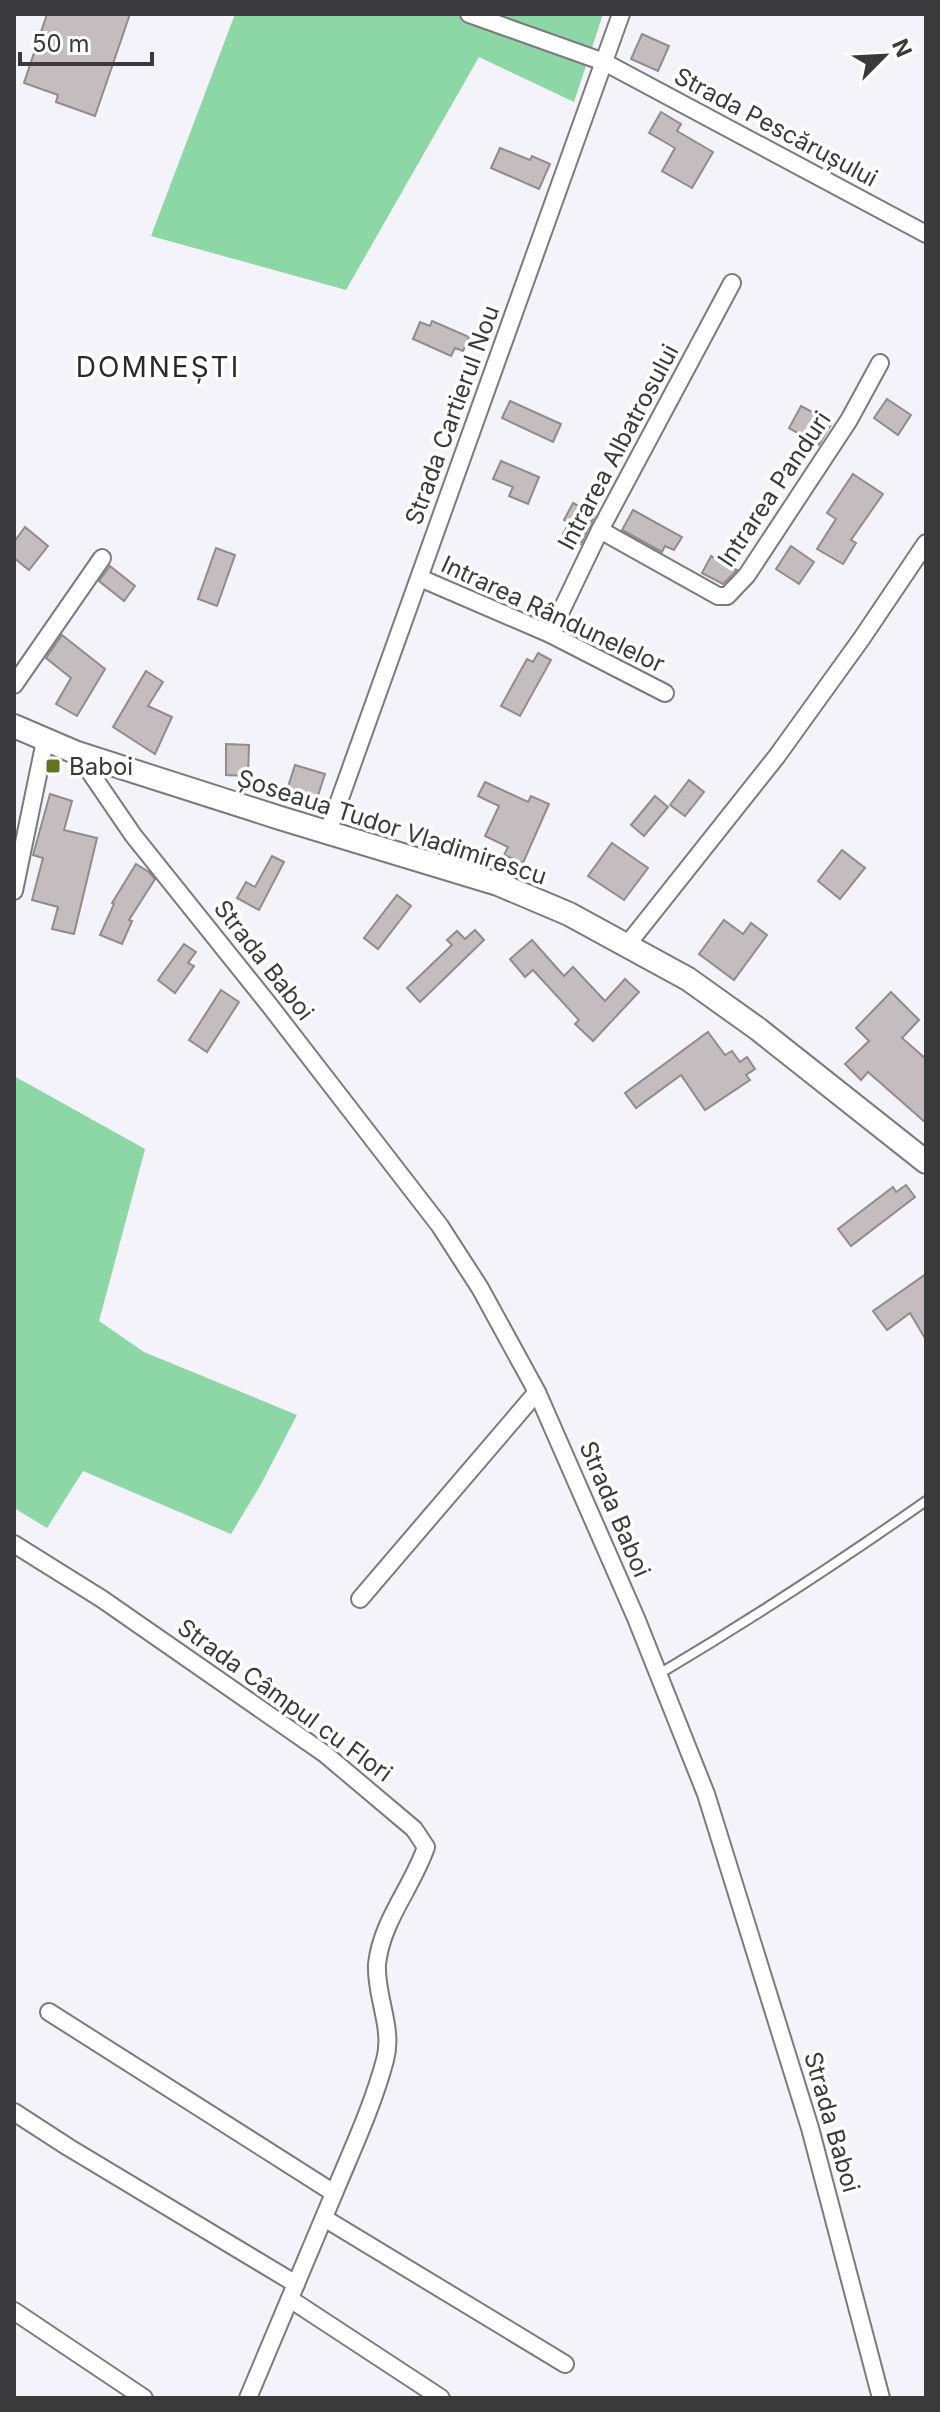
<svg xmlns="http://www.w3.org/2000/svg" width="940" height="2412" viewBox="0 0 940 2412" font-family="Inter,sans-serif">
<rect width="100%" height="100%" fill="#f4f3f9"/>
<g fill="#8cd7a5">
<polygon points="235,14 603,14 574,102 479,57 346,290 151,236"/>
<polygon points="14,1076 145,1149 99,1321 144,1352 297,1415 260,1486 231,1534 83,1471 47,1528 14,1508"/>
</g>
<g fill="#c4bdbf" stroke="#928b8d" stroke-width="2">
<polygon points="47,14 130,14 95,116 56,102 58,95 24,83"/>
<polygon points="642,34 669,46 658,71 631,59"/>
<polygon points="661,112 681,124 677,131 713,152 692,188 662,171 675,148 649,133"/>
<polygon points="500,148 530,160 532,156 550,164 539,189 491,168"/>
<polygon points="432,321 469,337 463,351 455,348 451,356 413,339 420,322 430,326"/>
<polygon points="887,399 911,415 898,435 874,418"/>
<polygon points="510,401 561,424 553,442 502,418"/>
<polygon points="801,406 832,423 819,445 789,428"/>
<polygon points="501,461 539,477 528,504 509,496 513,487 493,479"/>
<polygon points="853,474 883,494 851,540 856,543 843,564 817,549 836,519 827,513"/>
<polygon points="573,503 595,515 581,544 563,534 569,523 564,520"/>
<polygon points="633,510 682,537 674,550 665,546 662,552 622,530"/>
<polygon points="25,527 48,546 29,570 14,558 14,542"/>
<polygon points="791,546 814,562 799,584 776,569"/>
<polygon points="216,548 235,555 217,606 198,599"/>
<polygon points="711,556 737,570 723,584 702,573"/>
<polygon points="110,566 135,586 124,601 99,581"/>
<polygon points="62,635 105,669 77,716 56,704 71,678 46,658"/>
<polygon points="538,653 551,660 520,716 501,706 527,659 533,662"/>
<polygon points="146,671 163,682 148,706 172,717 155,754 113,727"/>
<polygon points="226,744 249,745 248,776 226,775"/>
<polygon points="295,765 325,774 314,808 284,799"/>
<polygon points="689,780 704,792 685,816 670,805"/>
<polygon points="485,782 528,802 531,796 549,804 523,863 504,855 508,847 485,836 499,806 478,796"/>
<polygon points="50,794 72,801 64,830 97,838 74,934 52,929 58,907 32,900 43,858 33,855"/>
<polygon points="655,796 668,807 644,836 631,825"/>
<polygon points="612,843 648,868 624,900 588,876"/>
<polygon points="842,850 865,868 840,899 818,881"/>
<polygon points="272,856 284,862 259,910 237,898 246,882 255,887"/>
<polygon points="136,864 149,872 155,879 129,920 132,921 122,944 100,935 114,904 112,903"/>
<polygon points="397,895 411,906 378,949 364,938"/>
<polygon points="724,920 743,934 751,923 767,935 734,980 699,954"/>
<polygon points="475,930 484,940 420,1002 407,988 452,945 447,940 457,931 465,939"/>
<polygon points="532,940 564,976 573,967 605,1001 625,979 639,992 593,1041 575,1024 579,1020 533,970 525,977 510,959"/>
<polygon points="184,944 196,952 188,963 194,966 175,993 158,980"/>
<polygon points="221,990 239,1002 207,1052 189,1040"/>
<polygon points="891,992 919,1020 902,1038 926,1059 926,1123 868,1072 861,1080 845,1064 869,1041 856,1028"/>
<polygon points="708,1032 725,1055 732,1051 740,1062 747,1057 755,1069 746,1075 750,1080 705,1110 681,1075 636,1108 625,1093"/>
<polygon points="906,1185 915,1197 851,1246 838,1229 893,1187 896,1192"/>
<polygon points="926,1274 926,1340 910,1313 887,1330 873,1311"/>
</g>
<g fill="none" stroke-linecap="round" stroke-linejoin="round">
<g stroke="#7b7a7f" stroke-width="12">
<path id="lane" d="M659,1674C750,1620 839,1562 926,1501"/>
</g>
<g stroke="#7b7a7f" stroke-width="20">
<g id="street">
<polyline points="469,14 604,62 926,234"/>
<polyline points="600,530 718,596 727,596 747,575 849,420 880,363"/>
<polyline points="420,578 550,634 665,693"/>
<polyline points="550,634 600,530 732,283"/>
<polyline points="14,685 102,558"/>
<polyline points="77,753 133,835 270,1006 440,1226 480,1288 537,1392 636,1618 706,1794 810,2128 881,2398"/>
<polyline points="328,832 621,14"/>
<polyline points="14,891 45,741"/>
<polyline points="627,945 777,756 862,638 926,543"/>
<path d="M14,1544L102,1599L325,1754L414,1829L426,1847C412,1888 382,1920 377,1964C375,1996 394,2028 385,2060C373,2105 353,2148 335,2191C306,2260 277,2329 248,2398"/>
<polyline points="360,1599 537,1392"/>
<polyline points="49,2012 334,2193"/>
<polyline points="14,2112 68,2147 296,2284"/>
<polyline points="324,2218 565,2364"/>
<polyline points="290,2299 441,2398"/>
<polyline points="14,2311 144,2398"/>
</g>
</g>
<g stroke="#7b7a7f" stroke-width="26">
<polyline id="secondary" points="14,726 77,753 280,818 498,884 569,914 688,979 758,1029 926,1162"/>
</g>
<use href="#lane" stroke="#fff" stroke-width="8"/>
<use href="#street" stroke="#fff" stroke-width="16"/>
<use href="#secondary" stroke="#fff" stroke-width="22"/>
</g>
<rect fill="#627422" stroke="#fff" stroke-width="3" x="45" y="758" width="16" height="16" rx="4"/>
<g text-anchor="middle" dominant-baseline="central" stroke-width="7" stroke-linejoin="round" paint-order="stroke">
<g font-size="24" fill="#3a393b" stroke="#fff">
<text transform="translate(776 127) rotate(28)">Strada Pescărușului</text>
<text transform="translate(452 415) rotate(-70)">Strada Cartierul Nou</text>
<text transform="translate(618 447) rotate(-62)">Intrarea Albatrosului</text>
<text transform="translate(774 489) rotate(-56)">Intrarea Panduri</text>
<text transform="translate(553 614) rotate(25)">Intrarea Rândunelelor</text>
<text transform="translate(392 827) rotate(18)">Șoseaua Tudor Vladimirescu</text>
<text transform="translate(264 960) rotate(52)">Strada Baboi</text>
<text transform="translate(615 1509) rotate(67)">Strada Baboi</text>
<text transform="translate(285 1700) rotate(36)">Strada Câmpul cu Flori</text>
<text transform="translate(832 2122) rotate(74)">Strada Baboi</text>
</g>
<g font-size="24" fill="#3a393b" stroke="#fff" text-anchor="start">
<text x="69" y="766">Baboi</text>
</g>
<g font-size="28" letter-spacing="2" fill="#29282d" stroke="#fff">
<text x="158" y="367">DOMNEȘTI</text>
</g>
</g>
<rect width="940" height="2412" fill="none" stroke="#3a393b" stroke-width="32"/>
<g transform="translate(884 56) rotate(66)" stroke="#ffffff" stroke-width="6" paint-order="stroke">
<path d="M0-6L14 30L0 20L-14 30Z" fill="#3a393b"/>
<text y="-12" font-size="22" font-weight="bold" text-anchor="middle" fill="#3a393b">N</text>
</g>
<path d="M20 52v12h132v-12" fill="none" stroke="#3a393b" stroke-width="4"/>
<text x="32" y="52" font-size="24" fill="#3a393b" stroke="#ffffff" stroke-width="6" paint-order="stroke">50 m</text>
</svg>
